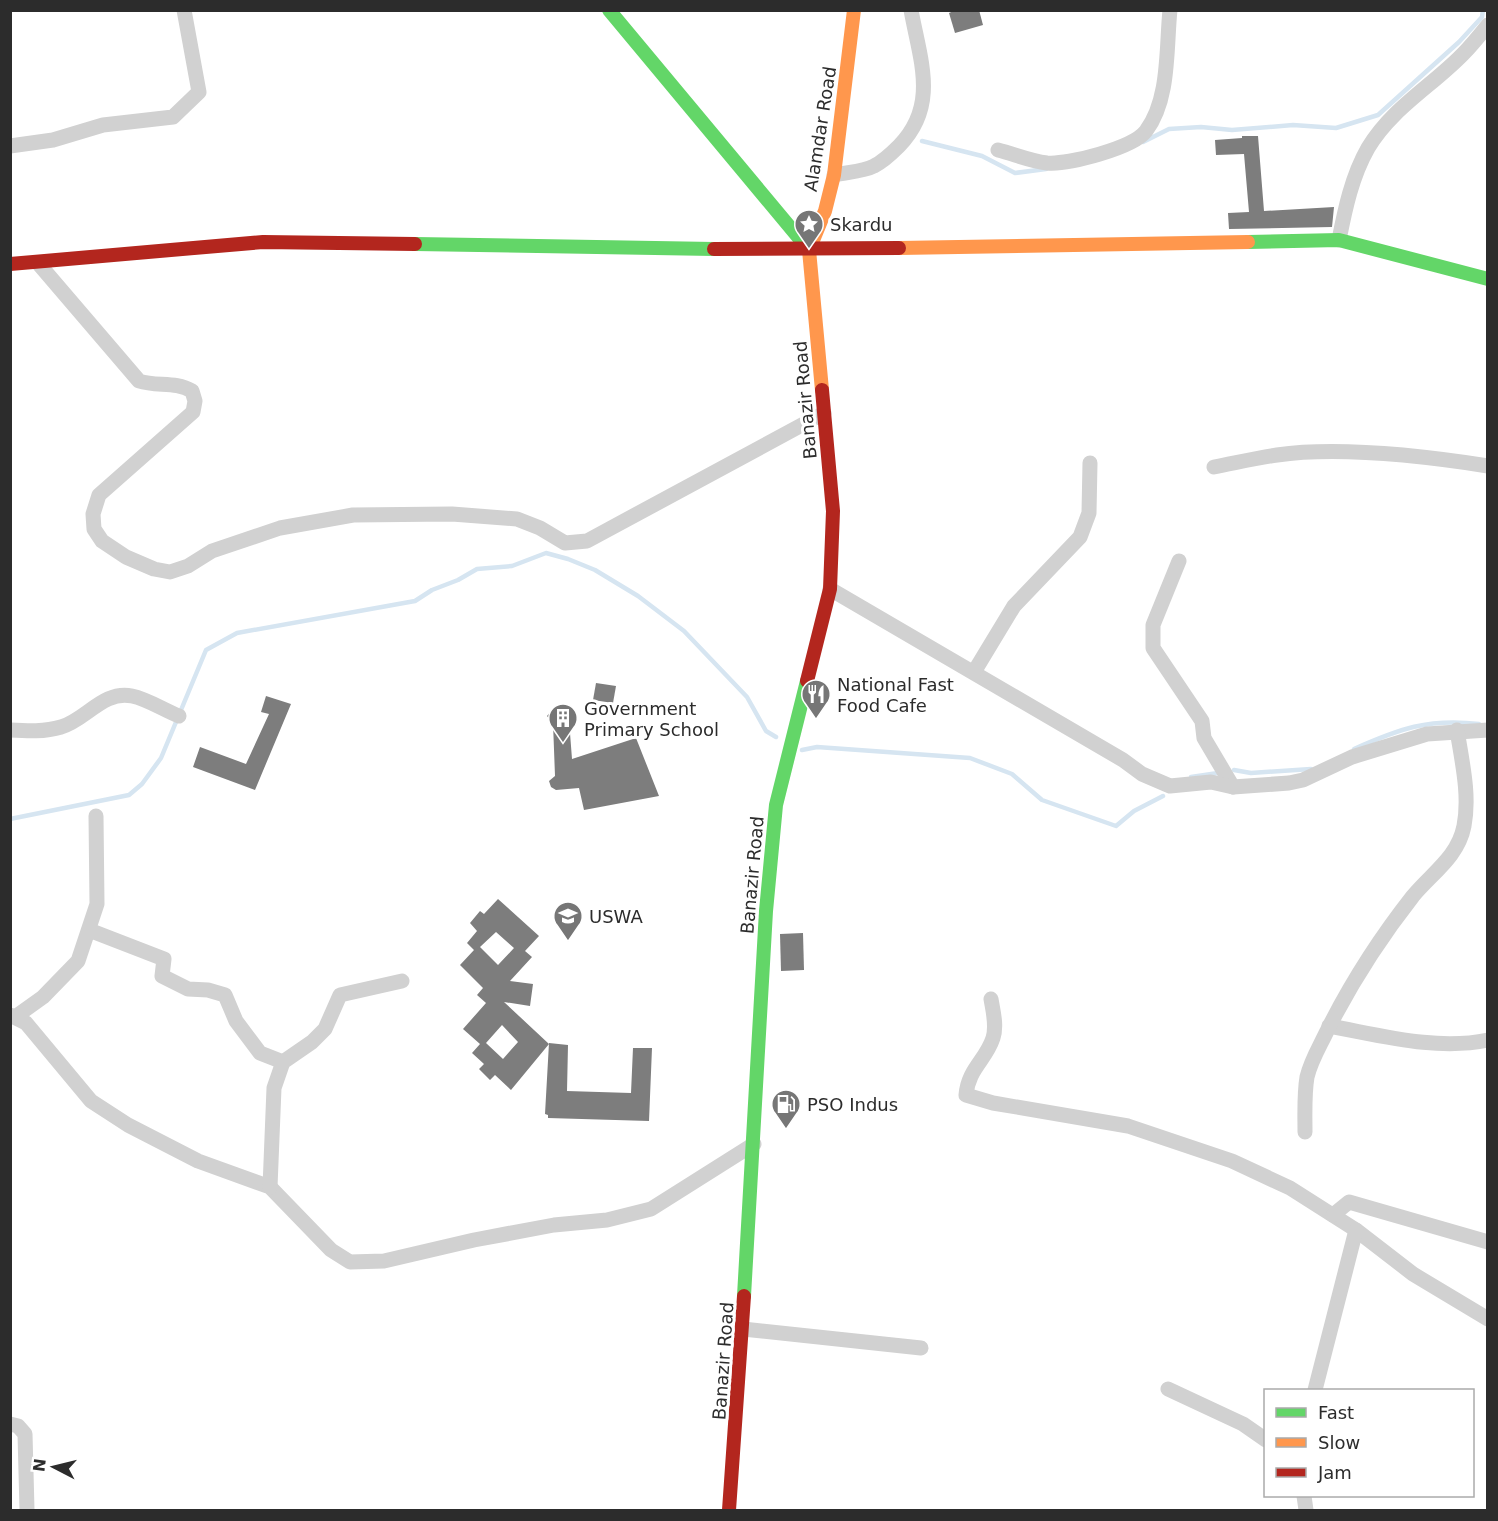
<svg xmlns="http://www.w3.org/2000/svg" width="1498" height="1521" viewBox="0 0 1498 1521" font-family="'DejaVu Sans',sans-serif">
<rect width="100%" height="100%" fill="#fff"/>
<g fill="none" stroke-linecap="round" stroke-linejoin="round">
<g stroke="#d6e5f1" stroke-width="4.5">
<polyline points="922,141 982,156 1015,173 1046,169"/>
<polyline points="1143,142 1169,129 1201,127 1232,130 1293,125 1336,128 1378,115 1459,42 1482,17 1483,10"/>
<path d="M1354,749C1399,729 1428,718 1479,724"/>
<polyline points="802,750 817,747 970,758 1012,774 1042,800 1116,826 1134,811 1163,796"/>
<polyline points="1234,770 1251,773 1311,769"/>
<polyline points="1191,777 1218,773"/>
<polyline points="10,819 129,795 142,784 161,758 206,650 237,633 415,601 432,590 458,580 477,569 512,566 546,553 568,559 595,570 638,596 684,631 747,697 766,731 776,737"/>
</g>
</g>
<g fill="#7d7d7d" fill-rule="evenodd">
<polygon points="956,10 979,10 983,25 955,33 949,13"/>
<polygon points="1242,136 1258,136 1264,211 1334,207 1332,227 1229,229 1228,213 1249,212 1244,154 1216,155 1215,140 1242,138"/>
<polygon points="596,683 616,686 613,703 593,700"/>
<polygon points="266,696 291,704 255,790 193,767 200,747 246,764 269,714 261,712"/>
<polygon points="568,707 572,759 636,738 659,796 584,810 579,788 556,790 551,787 549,781 555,776 553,723 547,716 553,709"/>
<path d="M498,899L539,936L525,951L532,957L510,981L533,984L530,1006L504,1002L549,1044L511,1090L495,1075L490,1080L479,1069L484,1064L472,1053L480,1044L463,1029L486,1003L477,995L483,988L460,965L474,950L467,943L477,931L470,923L480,911L484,914ZM496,932L514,948L498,965L480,947ZM502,1025L518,1042L503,1059L486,1043Z"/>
<polygon points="803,933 804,970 781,971 780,934"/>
<polygon points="549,1043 568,1045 567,1091 631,1093 633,1048 652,1048 649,1121 548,1118 548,1115 545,1114"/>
</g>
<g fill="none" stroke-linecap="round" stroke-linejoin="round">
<g stroke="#d1d1d1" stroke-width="15">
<polyline points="10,146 53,140 103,125 173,117 199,92 184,10"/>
<path d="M998,150C1014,154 1030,161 1047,163C1068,165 1133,148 1146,131C1170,99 1166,48 1170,10"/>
<path d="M834,175C846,172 863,172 874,166C884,161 892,153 899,146C939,105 920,60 911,10"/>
<path d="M1339,240C1345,209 1352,176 1368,148C1392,108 1432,86 1463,54C1472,45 1480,35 1488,25"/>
<path d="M38,263L139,381C157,387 175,381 192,391L195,401L193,412L99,495L93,514L94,529L102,541L126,557L154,569L170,572L188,566L212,551L280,528L353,515L452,514L517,519L540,528L565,543L587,541L824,413"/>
<path d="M1214,467C1235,463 1256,458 1277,455C1341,446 1424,456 1488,466"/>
<polyline points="1179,561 1153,625 1153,648 1202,721 1204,738 1233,787"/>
<polyline points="830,589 1123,760 1142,774 1170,786 1211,782 1233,787 1289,783 1303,780 1352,757 1427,734 1488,730"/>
<polyline points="974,672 1014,606 1080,537 1089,513 1090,463"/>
<path d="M10,730C27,731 45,732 61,727C86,720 103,690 132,696C147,699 164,710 179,716"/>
<polyline points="89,930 164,959 162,976 188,989 208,990 225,995 236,1021 260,1053 283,1062"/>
<path d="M991,999C993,1011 997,1026 993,1038C986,1060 968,1069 966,1095L993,1103L1128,1126L1232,1161L1290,1188L1356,1230L1413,1274L1488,1319"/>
<polyline points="10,1015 26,1023 91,1101 128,1125 198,1161 270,1187 331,1250 350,1262 384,1261 474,1240 554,1225 607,1220 651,1209 754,1144"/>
<polyline points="15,1017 43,997 78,961 97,904 96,816"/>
<path d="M1329,1026C1380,1035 1436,1051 1488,1040"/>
<path d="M1305,1132C1305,1114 1304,1095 1307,1077C1311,1060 1320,1046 1327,1031C1351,983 1380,938 1413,896C1432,873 1458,857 1464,826C1470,795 1462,762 1457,730"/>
<polyline points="270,1187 274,1088 283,1062 312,1042 325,1029 340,995 402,981"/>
<polyline points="1333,1215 1349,1202 1488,1242"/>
<polyline points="743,1329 921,1348"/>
<polyline points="1168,1389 1243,1424 1266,1440"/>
<polyline points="1315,1390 1356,1230"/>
<polyline points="10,1424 18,1426 25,1434 27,1510"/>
<polyline points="1304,1496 1306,1510"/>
</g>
<g stroke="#63d668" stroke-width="14">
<polyline points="609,10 809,250"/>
<polyline points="1248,242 1339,240 1488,279"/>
<polyline points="415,244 714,249"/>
<polyline points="744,1296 766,911 776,805 807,681"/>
</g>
<g stroke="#ff974d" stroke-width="14">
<polyline points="899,248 1248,242"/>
<polyline points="822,390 809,250 825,211 834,175 854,10"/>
</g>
<g stroke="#b3261e" stroke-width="14">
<polyline points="714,249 899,248"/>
<polyline points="10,264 263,242 415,244"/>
<polyline points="807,681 830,589 833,511 822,390"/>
<polyline points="729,1510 744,1296"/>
</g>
</g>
<defs>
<g id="sight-pin" transform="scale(1.5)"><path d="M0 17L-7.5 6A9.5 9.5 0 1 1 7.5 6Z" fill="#767676" stroke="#fff"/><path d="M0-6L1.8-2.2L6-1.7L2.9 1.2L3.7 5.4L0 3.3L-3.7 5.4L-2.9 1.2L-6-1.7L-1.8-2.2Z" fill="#fff"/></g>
<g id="restaurant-pin" transform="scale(1.5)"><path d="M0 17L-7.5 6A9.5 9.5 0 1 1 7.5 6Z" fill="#767676" stroke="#fff"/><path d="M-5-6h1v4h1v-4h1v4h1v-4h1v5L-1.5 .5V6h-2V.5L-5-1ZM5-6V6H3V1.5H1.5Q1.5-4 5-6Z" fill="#fff"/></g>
<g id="building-pin" transform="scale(1.5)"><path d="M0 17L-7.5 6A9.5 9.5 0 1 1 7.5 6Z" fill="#767676" stroke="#fff"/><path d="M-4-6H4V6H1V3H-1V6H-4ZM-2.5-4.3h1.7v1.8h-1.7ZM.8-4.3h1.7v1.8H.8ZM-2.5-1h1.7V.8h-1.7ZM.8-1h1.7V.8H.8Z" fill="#fff"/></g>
<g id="school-pin" transform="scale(1.5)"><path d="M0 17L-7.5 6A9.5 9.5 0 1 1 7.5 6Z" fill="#767676" stroke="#fff"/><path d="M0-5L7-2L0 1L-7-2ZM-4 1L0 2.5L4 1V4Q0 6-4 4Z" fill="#fff"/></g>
<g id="fuel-pin" transform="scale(1.5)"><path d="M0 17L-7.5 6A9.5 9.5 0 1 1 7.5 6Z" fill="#767676" stroke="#fff"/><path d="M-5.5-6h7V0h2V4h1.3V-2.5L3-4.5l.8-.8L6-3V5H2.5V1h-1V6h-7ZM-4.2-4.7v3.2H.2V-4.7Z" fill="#fff"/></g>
</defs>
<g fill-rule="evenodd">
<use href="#sight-pin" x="809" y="224"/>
<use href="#restaurant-pin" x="816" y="694"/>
<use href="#building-pin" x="563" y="718"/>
<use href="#school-pin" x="568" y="916"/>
<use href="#fuel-pin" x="786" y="1104"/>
</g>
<g text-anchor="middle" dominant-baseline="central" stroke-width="6" stroke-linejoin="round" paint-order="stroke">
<g font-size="18" fill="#2c2c2c" stroke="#fff">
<text transform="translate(820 129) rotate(-81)">Alamdar Road</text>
<text transform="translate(805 400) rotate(-95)">Banazir Road</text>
<text transform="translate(752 875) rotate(-85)">Banazir Road</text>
<text transform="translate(723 1361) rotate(-86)">Banazir Road</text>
</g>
<g font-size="18" fill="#2c2c2c" stroke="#fff" text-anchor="start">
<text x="830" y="224">Skardu</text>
<text x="837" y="684">National Fast<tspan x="837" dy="21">Food Cafe</tspan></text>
<text x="584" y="708">Government<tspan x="584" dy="21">Primary School</tspan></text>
<text x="589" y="916">USWA</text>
<text x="807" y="1104">PSO Indus</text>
</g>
</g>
<rect width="1498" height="1521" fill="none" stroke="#2c2c2c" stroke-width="24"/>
<rect x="1264" y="1389" width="210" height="108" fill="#ffffff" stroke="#ababab" stroke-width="1.5"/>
<rect x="1276" y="1408" width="30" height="9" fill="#63d668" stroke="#ababab" stroke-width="1.5"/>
<text x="1318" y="1419" font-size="18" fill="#2c2c2c">Fast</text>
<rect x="1276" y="1438" width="30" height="9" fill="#ff974d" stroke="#ababab" stroke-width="1.5"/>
<text x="1318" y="1449" font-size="18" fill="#2c2c2c">Slow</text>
<rect x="1276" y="1468" width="30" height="9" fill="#b3261e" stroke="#ababab" stroke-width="1.5"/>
<text x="1318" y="1479" font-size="18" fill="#2c2c2c">Jam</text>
<g transform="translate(54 1467) rotate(277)" stroke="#ffffff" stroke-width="4.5" paint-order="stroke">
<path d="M0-4.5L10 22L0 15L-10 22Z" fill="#2c2c2c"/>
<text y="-9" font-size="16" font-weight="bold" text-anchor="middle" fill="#2c2c2c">N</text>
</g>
</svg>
